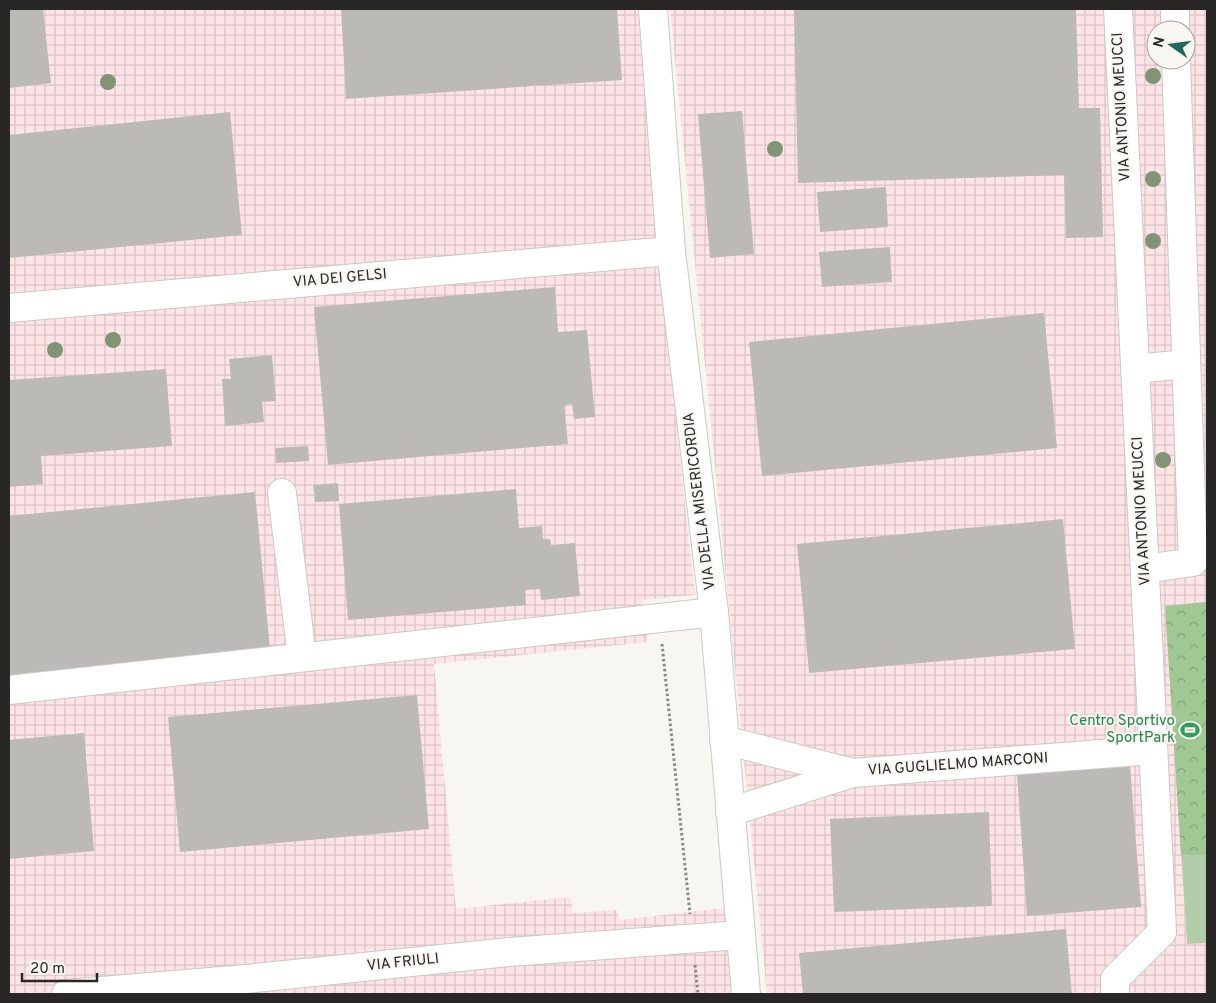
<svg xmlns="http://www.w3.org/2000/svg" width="1216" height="1003" viewBox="0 0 1216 1003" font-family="Overpass,sans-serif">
<defs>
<pattern id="industrial-grid" width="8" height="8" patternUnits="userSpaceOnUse" patternTransform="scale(1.25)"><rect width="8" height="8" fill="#ffe4e7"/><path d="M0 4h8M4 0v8" fill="none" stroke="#dbc4c6"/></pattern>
<pattern id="forest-crowns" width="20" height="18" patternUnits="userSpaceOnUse" patternTransform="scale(1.25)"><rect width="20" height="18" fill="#a1c894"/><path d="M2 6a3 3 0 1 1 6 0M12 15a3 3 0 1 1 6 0" fill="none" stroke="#83a279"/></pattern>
</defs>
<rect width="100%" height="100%" fill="#f7f6f1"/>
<g fill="url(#industrial-grid)" fill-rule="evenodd">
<polygon points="9,9 638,9 664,313 695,595 643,600 648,642 434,664 456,909 571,897 573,913 617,910 620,920 730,907 738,994 9,994"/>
<path d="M670,9H1207V602L1165,606L1187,943H1207V994H767ZM1156,30H1186V60H1156Z"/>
</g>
<polygon fill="#b3cdab" points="1207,602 1207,943 1187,944 1165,606"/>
<polygon fill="url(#forest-crowns)" points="1207,602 1207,855 1181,855 1165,606"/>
<g fill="#bcbab6">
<polygon points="9,9 43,9 51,83 9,88"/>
<polygon points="341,9 617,9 622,80 346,99"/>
<polygon points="794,9 1076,9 1079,108 1100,108 1103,237 1066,238 1064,175 798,183"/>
<polygon points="742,111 754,254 710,258 698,114"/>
<polygon points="230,112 242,235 9,258 9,135"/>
<polygon points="886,187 888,227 820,232 817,192"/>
<polygon points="890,247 892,282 822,287 819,252"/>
<polygon points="555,287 558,332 587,330 595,417 574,419 572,404 564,405 568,444 328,465 314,307"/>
<polygon points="1044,313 1057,448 762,476 749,342"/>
<polygon points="272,355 276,401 262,402 264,422 225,426 222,379 231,379 229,359"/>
<polygon points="166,369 172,446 41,456 43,484 9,487 9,380"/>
<polygon points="308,446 309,461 276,463 275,448"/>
<polygon points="338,483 339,501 315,502 313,485"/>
<polygon points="516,489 519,528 542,526 543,539 550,539 551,545 575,543 580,596 541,600 540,589 525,590 526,605 348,620 339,504"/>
<polygon points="255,492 270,649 9,675 9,516"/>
<polygon points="1063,519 1075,649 809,673 797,544"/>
<polygon points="417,695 429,829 180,852 168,717"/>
<polygon points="84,733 94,851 9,859 9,740"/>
<polygon points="1130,765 1141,907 1027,916 1017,774"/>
<polygon points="989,812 992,906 834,912 830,819"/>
<polygon points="1066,929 1072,994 803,994 799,953"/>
</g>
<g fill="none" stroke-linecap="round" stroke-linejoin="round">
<g stroke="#cbc9c5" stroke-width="30">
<g id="minor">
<polyline points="653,9 671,251 714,612 746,994"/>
<polyline points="1175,9 1175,30"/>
<polyline points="9,308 671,251"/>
<polyline points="1135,369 1186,364"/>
<polyline points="282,493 302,657"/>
<polyline points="1145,569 1193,562 1176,60"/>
<polyline points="9,690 714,612"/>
<polyline points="724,740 853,773"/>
<polyline points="730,812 853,773 1153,750"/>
<polyline points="66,994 246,979 510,952 740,935"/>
<polyline points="1115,994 1115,979 1162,932 1118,9"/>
</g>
</g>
<g stroke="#898885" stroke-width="3" stroke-dasharray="2.5 2.5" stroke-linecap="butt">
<polyline points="662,644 690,914"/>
<polyline points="695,965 698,994"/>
</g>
<use href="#minor" stroke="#fff" stroke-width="28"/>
</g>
<g fill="#819475">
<circle cx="1153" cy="76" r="8"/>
<circle cx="108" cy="82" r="8"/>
<circle cx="775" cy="149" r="8"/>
<circle cx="1153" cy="179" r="8"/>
<circle cx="1153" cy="241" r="8"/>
<circle cx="113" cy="340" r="8"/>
<circle cx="55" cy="350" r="8"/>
<circle cx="1163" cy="460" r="8"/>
</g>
<defs>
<g id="stadium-bare" transform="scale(1.5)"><path d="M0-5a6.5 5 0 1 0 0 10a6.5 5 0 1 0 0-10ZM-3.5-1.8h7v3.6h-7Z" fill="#2e9e5b" stroke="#f7f6f1" stroke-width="2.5" paint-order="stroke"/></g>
</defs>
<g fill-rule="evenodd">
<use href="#stadium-bare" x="1190" y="730"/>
</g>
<g text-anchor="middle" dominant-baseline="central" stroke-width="4" stroke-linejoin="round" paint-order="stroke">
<g font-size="15" fill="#282726" stroke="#f7f6f1">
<text transform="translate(1122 107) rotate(-93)">VIA ANTONIO MEUCCI</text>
<text transform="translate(340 279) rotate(-5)">VIA DEI GELSI</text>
<text transform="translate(700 501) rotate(-97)">VIA DELLA MISERICORDIA</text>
<text transform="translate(1142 511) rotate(-93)">VIA ANTONIO MEUCCI</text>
<text transform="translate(958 765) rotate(-4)">VIA GUGLIELMO MARCONI</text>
<text transform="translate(403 963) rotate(-6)">VIA FRIULI</text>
</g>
<g font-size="15" fill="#27864d" stroke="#f7f6f1" text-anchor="end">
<text x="1175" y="721">Centro Sportivo<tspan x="1175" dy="17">SportPark</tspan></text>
</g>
</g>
<rect width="1216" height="1003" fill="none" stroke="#282726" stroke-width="20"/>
<g transform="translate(1171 45) rotate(284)"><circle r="24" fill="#f7f6f1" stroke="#a4a3a0"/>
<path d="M0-4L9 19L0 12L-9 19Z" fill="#1f685e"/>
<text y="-8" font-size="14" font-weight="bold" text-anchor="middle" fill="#282726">N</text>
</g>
<path d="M22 973v8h75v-8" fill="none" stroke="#282726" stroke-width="2.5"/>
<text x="30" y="973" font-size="15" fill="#282726" stroke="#f7f6f1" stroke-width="4" paint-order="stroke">20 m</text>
</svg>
